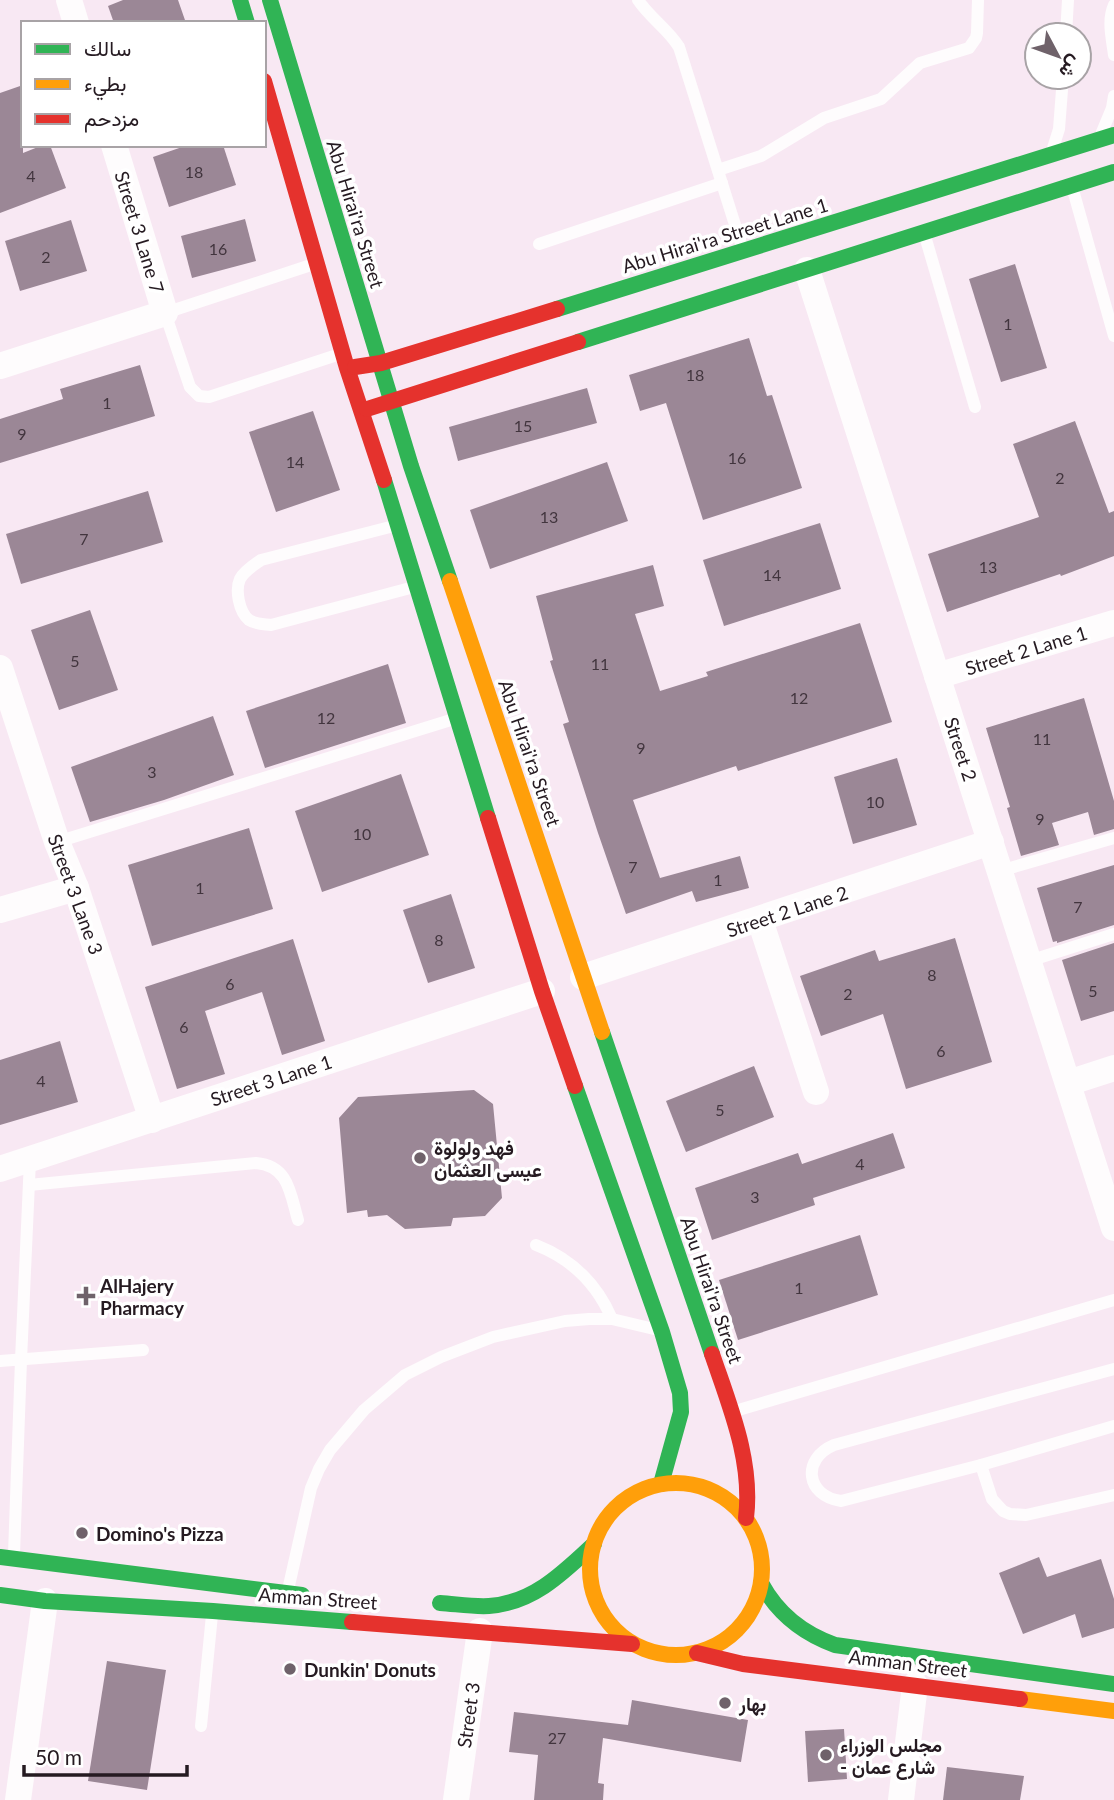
<svg xmlns="http://www.w3.org/2000/svg" width="1114" height="1800" viewBox="0 0 1114 1800" font-family="Lato,Vazirmatn,sans-serif">
<rect width="100%" height="100%" fill="#f8e8f3"/>
<g fill="#9b8796">
<polygon points="123,0 178,0 186,23 114,23 108,6"/>
<polygon points="23,85 23,153 43,145 50,145 66,188 0,213 0,93"/>
<polygon points="188,145 223,145 236,185 169,207 153,157"/>
<polygon points="245,219 256,261 192,278 181,236"/>
<polygon points="71,220 87,271 20,291 5,241"/>
<polygon points="1015,264 1047,368 1001,382 969,279"/>
<polygon points="749,338 767,396 772,395 802,488 703,520 666,403 640,411 629,375"/>
<polygon points="140,365 155,416 0,463 0,419 63,399 60,389"/>
<polygon points="587,388 597,423 458,461 449,427"/>
<polygon points="313,411 340,490 276,512 249,432"/>
<polygon points="1075,421 1109,513 1114,511 1114,556 1061,576 1060,574 947,612 928,554 1039,517 1013,444"/>
<polygon points="607,462 628,521 490,569 470,510"/>
<polygon points="148,491 163,542 21,584 6,534"/>
<polygon points="820,523 841,589 724,626 703,560"/>
<polygon points="653,565 664,606 635,614 660,691 708,676 706,672 860,623 892,722 738,771 736,766 633,800 660,878 740,856 749,888 696,902 692,891 626,914 598,833 563,724 569,722 550,661 553,660 536,596"/>
<polygon points="90,610 118,690 59,710 31,630"/>
<polygon points="388,664 406,723 265,768 246,711"/>
<polygon points="1084,698 1114,801 1114,829 1094,835 1088,812 1052,823 1059,845 1021,856 1007,808 1010,807 986,728"/>
<polygon points="213,716 234,775 164,800 90,822 71,767"/>
<polygon points="897,758 917,825 853,844 834,777"/>
<polygon points="401,774 429,855 322,892 295,811"/>
<polygon points="249,828 273,909 152,946 128,865"/>
<polygon points="1114,865 1114,925 1057,943 1057,941 1053,942 1037,888"/>
<polygon points="451,894 475,968 428,983 403,910"/>
<polygon points="955,938 992,1062 906,1089 883,1014 821,1036 800,976 875,950 879,961"/>
<polygon points="293,939 325,1041 282,1055 262,992 205,1011 225,1074 177,1089 145,987"/>
<polygon points="1114,943 1114,1011 1081,1021 1062,960"/>
<polygon points="60,1041 78,1102 0,1125 0,1060"/>
<polygon points="754,1066 774,1117 686,1152 666,1101"/>
<polygon points="474,1090 493,1104 502,1198 485,1216 453,1218 451,1226 405,1229 387,1215 368,1217 367,1210 347,1213 339,1118 358,1097"/>
<polygon points="893,1133 905,1168 813,1198 815,1205 712,1240 695,1188 798,1153 802,1164"/>
<polygon points="860,1235 878,1295 738,1340 719,1280"/>
<polygon points="1039,1557 1047,1577 1101,1559 1114,1599 1114,1628 1082,1638 1075,1614 1023,1634 999,1573"/>
<polygon points="107,1661 166,1670 147,1790 88,1781"/>
<polygon points="632,1700 748,1720 741,1762 603,1738 598,1783 604,1784 603,1800 534,1800 538,1755 509,1752 514,1712 628,1725"/>
<polygon points="844,1729 847,1779 808,1782 805,1731"/>
<polygon points="947,1767 1024,1776 1020,1800 943,1800"/>
</g>
<g fill="none" stroke-linecap="round" stroke-linejoin="round">
<g stroke="#fefcfd" stroke-width="12">
<path d="M638,0C650,18 668,29 679,47L742,247"/>
<path d="M1114,5C1107,20 1112,39 1114,55"/>
<polyline points="1066,35 1068,0"/>
<polyline points="1102,132 1112,108 1114,96"/>
<polyline points="1053,148 1059,129 1063,77"/>
<polyline points="718,170 761,156 824,118 881,99 920,63 969,48 976,38 977,33 978,0"/>
<polyline points="1073,190 1114,336"/>
<polyline points="925,236 975,407"/>
<polyline points="539,244 722,183"/>
<polyline points="314,264 165,313 190,387 199,396 209,397 340,354"/>
<path d="M394,526L261,560C254,565 244,571 240,579C235,590 239,612 249,620C255,624 264,624 271,625L414,587"/>
<polyline points="57,842 454,719"/>
<polyline points="1000,871 1114,838"/>
<polyline points="1029,961 1114,934"/>
<path d="M29,1185L256,1163C289,1166 290,1193 298,1220"/>
<path d="M536,1245C572,1259 597,1284 612,1319"/>
<polyline points="0,1361 143,1350"/>
<path d="M1114,1369L834,1445C801,1459 806,1496 841,1501L981,1465L1114,1426"/>
<polyline points="735,1411 1114,1300"/>
<polyline points="981,1465 992,1499 1003,1511 1010,1514 1026,1515 1114,1495"/>
<polyline points="14,1554 21,1360 30,1160"/>
<polyline points="288,1590 311,1488 319,1469 330,1450 364,1410 405,1375 441,1357 493,1337 565,1321 589,1319 612,1319 654,1329"/>
<polyline points="201,1726 212,1615"/>
</g>
<g stroke="#fefcfd" stroke-width="26">
<polyline points="69,0 76,23"/>
<polyline points="807,270 1114,1228"/>
<polyline points="0,366 165,313 114,145"/>
<polyline points="0,668 57,842 76,888 152,1120"/>
<polyline points="937,676 1114,623"/>
<polyline points="0,910 76,888"/>
<polyline points="760,920 816,1092"/>
<polyline points="583,977 991,842"/>
<polyline points="1068,1083 1114,1068"/>
<polyline points="0,1169 542,991"/>
<polyline points="18,1800 45,1601"/>
<polyline points="456,1800 480,1631"/>
<polyline points="901,1800 915,1685"/>
</g>
<g stroke="#30b455" stroke-width="16">
<polyline points="240,0 247,23"/>
<polyline points="270,0 411,466 450,581"/>
<polyline points="557,309 1114,135"/>
<polyline points="578,342 1114,172"/>
<polyline points="384,480 488,818"/>
<polyline points="602,1032 712,1354"/>
<polyline points="575,1086 662,1332 680,1393 681,1412 661,1484"/>
<polyline points="0,1557 302,1595"/>
<path d="M761,1583C778,1614 802,1633 835,1645L1114,1684"/>
<polyline points="0,1595 45,1601 213,1611 352,1622"/>
<path d="M440,1603C456,1604 473,1607 489,1606C533,1603 563,1573 594,1544"/>
</g>
<g stroke="#ff9f0a" stroke-width="16">
<polyline points="450,581 602,1032"/>
<circle cx="676" cy="1569" r="86"/>
<polyline points="1020,1699 1114,1711"/>
</g>
<g stroke="#e5322d" stroke-width="16">
<polyline points="264,81 347,368 384,480"/>
<polyline points="355,367 381,363 557,309"/>
<polyline points="367,409 578,342"/>
<polyline points="488,818 542,991 575,1086"/>
<path d="M712,1354C730,1407 753,1461 746,1518"/>
<polyline points="352,1622 632,1644"/>
<polyline points="697,1653 743,1664 1020,1699"/>
</g>
</g>
<g fill="#6f626a" stroke="#fff" stroke-width="2.5">
<circle cx="420" cy="1158" r="7"/>
<path d="M82.5 1285.5h7v7h7v7h-7v7h-7v-7h-7v-7h7z"/>
<circle cx="82" cy="1533" r="7"/>
<circle cx="290" cy="1669" r="7"/>
<circle cx="725" cy="1703" r="7"/>
<circle cx="826" cy="1755" r="7"/>
</g>
<g text-anchor="middle" dominant-baseline="central" stroke-width="7" stroke-linejoin="round" paint-order="stroke">
<g font-size="16" fill="#42353e">
<text x="194" y="171">18</text>
<text x="31" y="175">4</text>
<text x="218" y="248">16</text>
<text x="46" y="256">2</text>
<text x="1008" y="323">1</text>
<text x="695" y="374">18</text>
<text x="107" y="402">1</text>
<text x="523" y="425">15</text>
<text x="22" y="433">9</text>
<text x="737" y="457">16</text>
<text x="295" y="461">14</text>
<text x="1060" y="477">2</text>
<text x="549" y="516">13</text>
<text x="84" y="538">7</text>
<text x="988" y="566">13</text>
<text x="772" y="574">14</text>
<text x="75" y="660">5</text>
<text x="600" y="663">11</text>
<text x="799" y="697">12</text>
<text x="326" y="717">12</text>
<text x="1042" y="738">11</text>
<text x="641" y="747">9</text>
<text x="152" y="771">3</text>
<text x="875" y="801">10</text>
<text x="1040" y="818">9</text>
<text x="362" y="833">10</text>
<text x="633" y="866">7</text>
<text x="718" y="879">1</text>
<text x="200" y="887">1</text>
<text x="1078" y="906">7</text>
<text x="439" y="939">8</text>
<text x="932" y="974">8</text>
<text x="230" y="983">6</text>
<text x="1093" y="990">5</text>
<text x="848" y="993">2</text>
<text x="184" y="1026">6</text>
<text x="941" y="1050">6</text>
<text x="41" y="1080">4</text>
<text x="720" y="1109">5</text>
<text x="860" y="1163">4</text>
<text x="755" y="1196">3</text>
<text x="799" y="1287">1</text>
<text x="557" y="1737">27</text>
</g>
<g font-size="19" fill="#251a21" stroke="#fff">
<text transform="translate(356 214) rotate(73)">Abu Hirai'ra Street</text>
<text transform="translate(140 232) rotate(73)">Street 3 Lane 7</text>
<text transform="translate(725 235) rotate(-17)">Abu Hirai'ra Street Lane 1</text>
<text transform="translate(1026 650) rotate(-17)">Street 2 Lane 1</text>
<text transform="translate(961 749) rotate(72)">Street 2</text>
<text transform="translate(530 753) rotate(71)">Abu Hirai'ra Street</text>
<text transform="translate(76 894) rotate(70)">Street 3 Lane 3</text>
<text transform="translate(787 911) rotate(-18)">Street 2 Lane 2</text>
<text transform="translate(271 1080) rotate(-18)">Street 3 Lane 1</text>
<text transform="translate(712 1290) rotate(71)">Abu Hirai'ra Street</text>
<text transform="translate(318 1598) rotate(4)">Amman Street</text>
<text transform="translate(908 1663) rotate(7)">Amman Street</text>
<text transform="translate(468 1715) rotate(-82)">Street 3</text>
</g>
<g font-size="19" font-weight="bold" fill="#251a21" stroke="#fff" text-anchor="start">
<text x="434" y="1147">فهد ولولوة<tspan x="434" dy="22">عيسى العثمان</tspan></text>
<text x="100" y="1285">AlHajery<tspan x="100" dy="22">Pharmacy</tspan></text>
<text x="96" y="1533">Domino's Pizza</text>
<text x="304" y="1669">Dunkin' Donuts</text>
<text x="739" y="1703">بهار</text>
<text x="840" y="1744">مجلس الوزراء<tspan x="840" dy="22">- شارع عمان</tspan></text>
</g>
</g>
<rect x="21" y="21" width="245" height="126" fill="#ffffff" stroke="#a8a3a6" stroke-width="2"/>
<rect x="35" y="44" width="35" height="10" fill="#30b455" stroke="#a8a3a6" stroke-width="2"/>
<text x="84" y="56" font-size="21" fill="#251a21">سالك</text>
<rect x="35" y="79" width="35" height="10" fill="#ff9f0a" stroke="#a8a3a6" stroke-width="2"/>
<text x="84" y="91" font-size="21" fill="#251a21">بطيء</text>
<rect x="35" y="114" width="35" height="10" fill="#e5322d" stroke="#a8a3a6" stroke-width="2"/>
<text x="84" y="126" font-size="21" fill="#251a21">مزدحم</text>
<g transform="translate(1058 56) rotate(131)"><circle r="33" fill="#ffffff" stroke="#a8a3a6" stroke-width="2"/>
<path d="M0-5L12 26L0 18L-12 26Z" fill="#6f626a"/>
<text y="-10" font-size="19" font-weight="bold" text-anchor="middle" fill="#251a21">ش</text>
</g>
<path d="M24 1765v10h163v-10" fill="none" stroke="#251a21" stroke-width="3.5"/>
<text x="35" y="1765" font-size="21" fill="#251a21" stroke="#ffffff" stroke-width="5" paint-order="stroke">50 m</text>
</svg>
